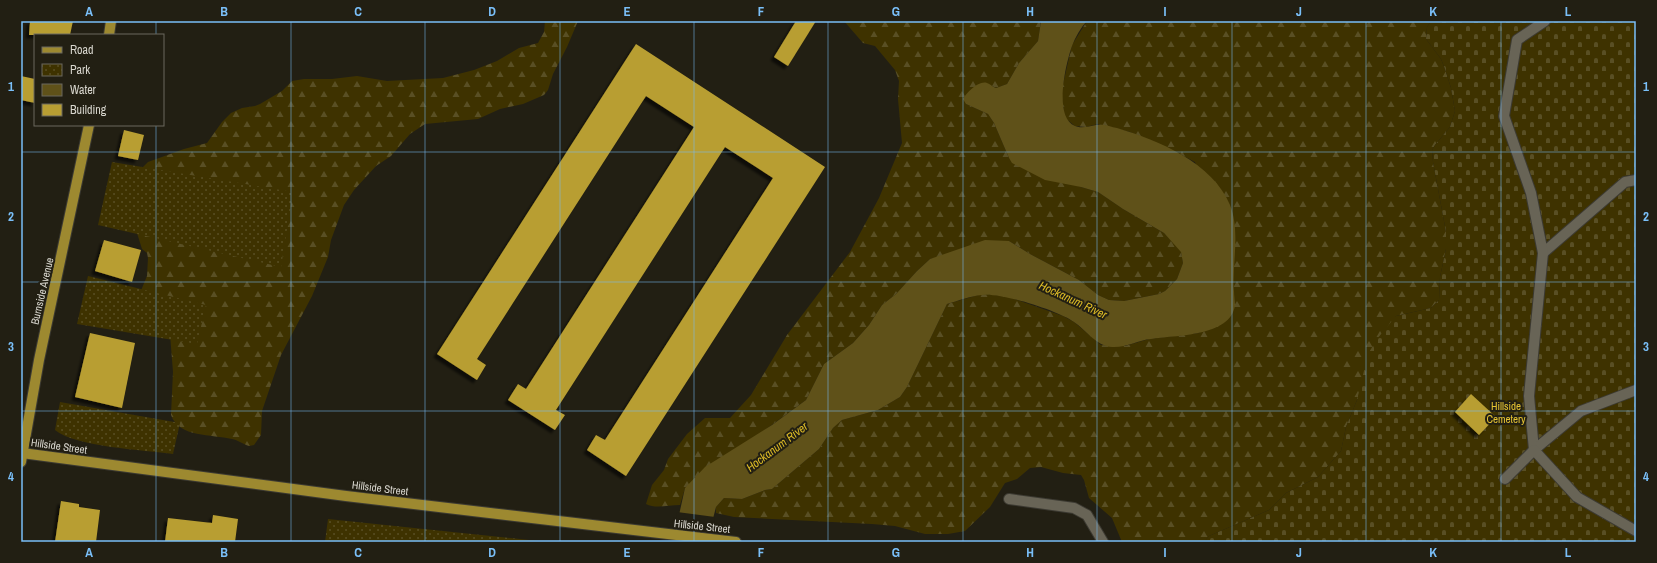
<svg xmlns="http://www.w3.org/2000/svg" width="1657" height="563" viewBox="0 0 1657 563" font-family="'Archivo Narrow',sans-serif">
<defs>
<pattern id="forest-firs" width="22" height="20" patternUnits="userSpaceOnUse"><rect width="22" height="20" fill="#3e3200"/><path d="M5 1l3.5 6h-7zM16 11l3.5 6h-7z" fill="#594f24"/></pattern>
<pattern id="cemetery-stones" width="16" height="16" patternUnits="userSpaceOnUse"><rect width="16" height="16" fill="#3e3200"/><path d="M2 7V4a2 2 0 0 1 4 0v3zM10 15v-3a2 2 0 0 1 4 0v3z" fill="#594f24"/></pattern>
<pattern id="park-dots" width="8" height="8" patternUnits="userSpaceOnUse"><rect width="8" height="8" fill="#3e3200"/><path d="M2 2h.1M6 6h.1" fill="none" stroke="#594f24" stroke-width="1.8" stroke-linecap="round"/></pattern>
<filter id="shadow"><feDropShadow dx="-3.5" dy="3.5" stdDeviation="1" flood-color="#0009"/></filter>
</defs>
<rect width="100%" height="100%" fill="#221f13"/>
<g fill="url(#forest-firs)">
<path d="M545,21H578L567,47L553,74L548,90L544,95L523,104L500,109L478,119L425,124L410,134L391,156L376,166L354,190L344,205L331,240L328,257L312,296L281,355L262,411L261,435L254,445L249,446C243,444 238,440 232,439C212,434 179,438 171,415L173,372L170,334L140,293L147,276L148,258L147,253L142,249L137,233L141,172L143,167L148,162L184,149L207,143L222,122L231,113L242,108L255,106L260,104L282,91L292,81L304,79H332L357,76L387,81L443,78L474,70L497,61L519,48L538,43L544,32Z"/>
<path d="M844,21H1041L1038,41L1019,63L1007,84L996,88L986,83L966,104L988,114L994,123L1009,158L1081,187L1098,192L1123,209L1164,233L1181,251L1183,263L1177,279L1165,291L1159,294L1124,301L1109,300L1098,295L1079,280L1030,254L1009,241L930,259L917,271L896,294L882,305L869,325L853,343L824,364L806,400L685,488L680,505C668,505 656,509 646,504L652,485L664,470L668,459L687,434L705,418H730L751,395L787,335L850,252L879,198L902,143L898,99L899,81L895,70L875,46L863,43Z"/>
<polygon points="1087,21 1431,21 1427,27 1426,39 1441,59 1445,69 1451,88 1455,111 1450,127 1435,145 1432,150 1433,162 1446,232 1446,249 1440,277 1439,300 1431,308 1396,316 1357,400 1346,427 1341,451 1318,477 1286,493 1269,510 1209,536 1204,542 1122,542 1112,518 1089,498 1084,480 1081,475 1063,473 1041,467 1030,468 1017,479 1005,483 990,507 965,531 948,534 925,534 895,526 872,524 734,517 716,513 716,507 724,498 742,499 765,490 772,489 819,449 833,428 842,420 878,410 900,397 907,387 947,304 982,294 1006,296 1063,316 1074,322 1101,345 1125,346 1149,339 1199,333 1235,304 1233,292 1195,162 1174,151 1130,132 1098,124 1086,127 1075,126 1065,118 1061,93 1072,45"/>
</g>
<polygon fill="url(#cemetery-stones)" points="1431,21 1636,21 1636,542 1204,542 1209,536 1269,510 1286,493 1318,477 1341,451 1346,427 1357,400 1368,354 1377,339 1396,316 1431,308 1439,300 1440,277 1446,249 1446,232 1433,162 1432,150 1435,145 1450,127 1455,111 1451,88 1445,69 1441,59 1426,39 1427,27"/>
<g fill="url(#park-dots)">
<polygon points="112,162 293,192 281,267 98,225"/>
<polygon points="88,276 206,305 197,344 77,324"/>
<path d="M60,402L180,423L173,454C145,450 75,447 55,430Z"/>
<polygon points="328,519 548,542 325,542"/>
</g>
<path fill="#5f5119" d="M1041,21H1087C1081,27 1075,38 1072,46C1066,63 1053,117 1075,126C1082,129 1089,126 1096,125C1103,123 1111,127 1117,128C1158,140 1213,163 1230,205C1238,225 1235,248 1234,269C1234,276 1233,284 1234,291C1234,296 1235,301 1235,305C1231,337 1175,335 1151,339C1138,340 1126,348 1112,347C1096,346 1087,331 1074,322C1059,311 1000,292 982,295C970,296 958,301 947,304L907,387L900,397L878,410L842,420L833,428L819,449L772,489L765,490L742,499L724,498L716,507L707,542H673L685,488L705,467L772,425L806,400L824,364L853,343L869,325L882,305L896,294L917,271L930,259L985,240L1009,241L1030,254L1079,280L1098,295L1109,300L1124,301L1159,294L1165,291L1177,279L1183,263L1181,252L1164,233L1123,209L1098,192L1081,187L1045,180L1012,163L1009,158L994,123L988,114L966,104L963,99C967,92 979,80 987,83C990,84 993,87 996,88L1007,84L1019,63L1038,41Z"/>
<polygon fill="#221f13" points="677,512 715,517 709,542 671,542"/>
<g fill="#b89e33" filter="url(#shadow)">
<polygon points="30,21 73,21 70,35 29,35"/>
<polygon points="796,21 816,21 788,66 774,57"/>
<polygon points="636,44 825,167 626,476 587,450 596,435 605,440 773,178 725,147 556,410 565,415 555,430 508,400 518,384 526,389 694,127 646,96 477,359 486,365 477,380 437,354"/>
<polygon points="21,76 35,79 35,103 21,100"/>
<polygon points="124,130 144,135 138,160 118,156"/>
<polygon points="104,240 141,250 132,282 95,271"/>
<polygon points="90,333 135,343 122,408 75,397"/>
<polygon points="1471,394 1496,417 1479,435 1455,412"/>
<polygon points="61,501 79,504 79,507 100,510 96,542 55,542"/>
<polygon points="213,515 238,519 235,542 165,542 168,518 212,523"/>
</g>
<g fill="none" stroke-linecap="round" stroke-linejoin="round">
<g stroke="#3c3a32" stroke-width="12">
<g id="minor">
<polyline points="1543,253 1625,182 1636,180"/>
<polyline points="1534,450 1529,396 1543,253 1531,193 1504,116 1517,40 1545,21"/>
<polyline points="1534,450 1581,411 1636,390"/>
<polyline points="1505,479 1534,450 1577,497 1636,531"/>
<polyline points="1009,499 1074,508 1087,515 1103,542"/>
</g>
</g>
<g stroke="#3c3a32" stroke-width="12">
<g id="major">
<polyline points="109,35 111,21"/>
<polyline points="22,453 346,496 736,542"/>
<polyline points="21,462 39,360 89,125"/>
</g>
</g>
<use href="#minor" stroke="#686456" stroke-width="10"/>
<use href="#major" stroke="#9d8930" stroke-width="10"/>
</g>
<path fill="none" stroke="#7abff8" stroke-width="1" stroke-opacity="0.55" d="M156,21V35M291,21V542M425,21V542M560,21V542M694,21V542M828,21V542M963,21V542M1097,21V542M1232,21V542M1366,21V542M1501,21V542M156,125V542M21,152H1636M21,282H1636M21,411H1636"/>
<g text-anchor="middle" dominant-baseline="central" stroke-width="4" stroke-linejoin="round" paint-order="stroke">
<g font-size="11" fill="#d8d6ce" stroke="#221f13">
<text transform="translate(42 291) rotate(-77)">Burnside Avenue</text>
<text transform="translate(59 446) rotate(8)">Hillside Street</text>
<text transform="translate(380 488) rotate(7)">Hillside Street</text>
<text transform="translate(702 526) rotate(6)">Hillside Street</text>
</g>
<g font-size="11" fill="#e5c332" stroke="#221f13">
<text x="1506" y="406">Hillside<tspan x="1506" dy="13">Cemetery</tspan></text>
</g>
<g font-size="12" font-style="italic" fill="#debc26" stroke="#221f13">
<text transform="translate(1073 300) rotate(25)">Hockanum River</text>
<text transform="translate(777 447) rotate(-37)">Hockanum River</text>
</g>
</g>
<rect width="1657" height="563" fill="none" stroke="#221f13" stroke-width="44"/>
<rect x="34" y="34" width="130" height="92" fill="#221f13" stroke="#6b685e"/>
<rect x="42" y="47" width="20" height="6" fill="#9d8930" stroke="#6b685e"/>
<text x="70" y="54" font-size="12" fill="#d8d6ce">Road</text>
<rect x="42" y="64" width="20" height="12" fill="url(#park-dots)" stroke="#6b685e"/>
<text x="70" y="74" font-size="12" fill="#d8d6ce">Park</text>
<rect x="42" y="84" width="20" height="12" fill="#5f5119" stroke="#6b685e"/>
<text x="70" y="94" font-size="12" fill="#d8d6ce">Water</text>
<rect x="42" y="104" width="20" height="12" fill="#b89e33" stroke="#6b685e"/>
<text x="70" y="114" font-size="12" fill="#d8d6ce">Building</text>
<rect x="22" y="22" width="1613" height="519" fill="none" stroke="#7abff8" stroke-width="1.5"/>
<g font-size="13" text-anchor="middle" font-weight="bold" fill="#7abff8">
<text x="89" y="16">A</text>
<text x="224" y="16">B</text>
<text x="358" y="16">C</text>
<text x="492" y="16">D</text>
<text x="627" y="16">E</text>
<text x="761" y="16">F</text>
<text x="896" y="16">G</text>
<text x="1030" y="16">H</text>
<text x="1165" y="16">I</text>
<text x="1299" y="16">J</text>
<text x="1433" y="16">K</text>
<text x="1568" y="16">L</text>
<text x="11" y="91">1</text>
<text x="1646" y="91">1</text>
<text x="11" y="221">2</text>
<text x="1646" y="221">2</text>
<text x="11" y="351">3</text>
<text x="1646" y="351">3</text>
<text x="11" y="481">4</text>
<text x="1646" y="481">4</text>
<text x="89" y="557">A</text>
<text x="224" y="557">B</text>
<text x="358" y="557">C</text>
<text x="492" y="557">D</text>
<text x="627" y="557">E</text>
<text x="761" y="557">F</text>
<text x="896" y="557">G</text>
<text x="1030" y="557">H</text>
<text x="1165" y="557">I</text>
<text x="1299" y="557">J</text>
<text x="1433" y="557">K</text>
<text x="1568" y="557">L</text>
</g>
</svg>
